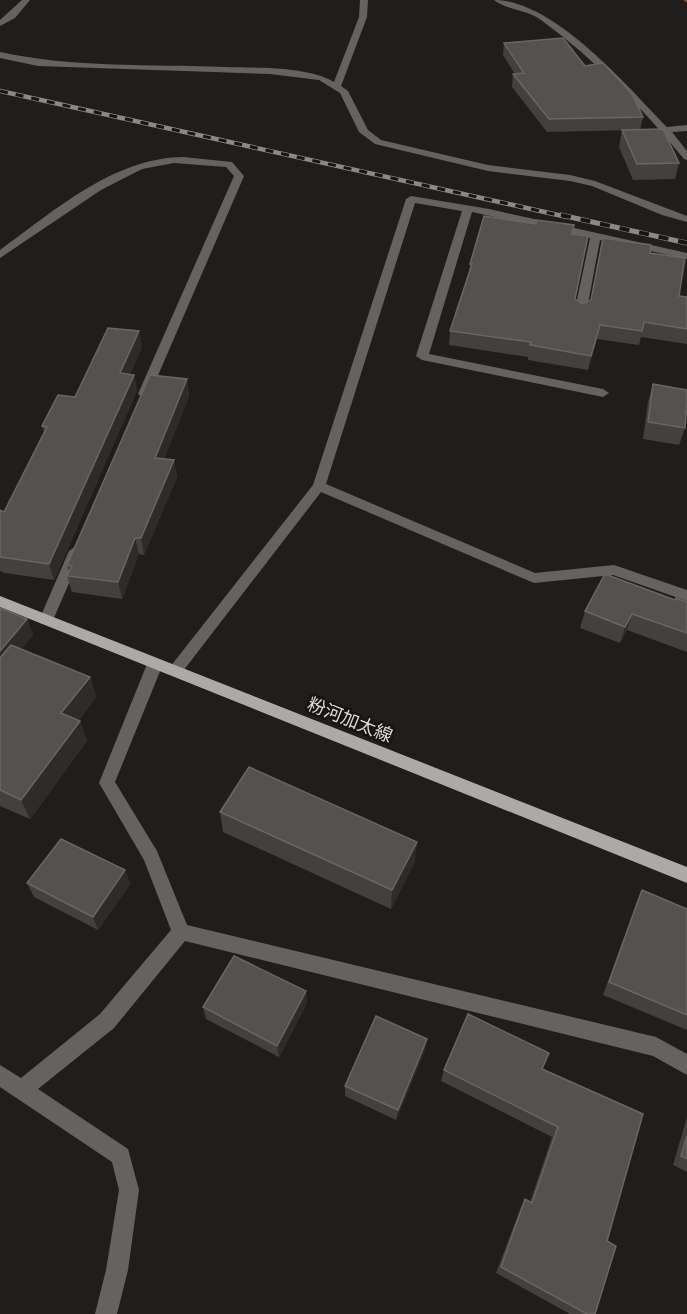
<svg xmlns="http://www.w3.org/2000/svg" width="687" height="1314" viewBox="0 0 687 1314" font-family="'Libre Baskerville','Noto Sans JP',serif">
<rect width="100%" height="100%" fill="#201e1c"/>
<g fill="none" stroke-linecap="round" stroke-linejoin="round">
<polygon fill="#734f31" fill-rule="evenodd" points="683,0 687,0 687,3"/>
<g fill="#646362" fill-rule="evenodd">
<polygon points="22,0 30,0 15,18 0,26 0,20"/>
<path d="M360,0H368L367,17L341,86L348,91L368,130L381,140L488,165L570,175L595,181L687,216V222L662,215L592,186L570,181L488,171L375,144L359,132L340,93L319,80L270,74L38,66L0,58V52C73,68 151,64 225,67C257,68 306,66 334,82L359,17Z"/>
<path d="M494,0C554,0 627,86 667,127L687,125V131L672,132L687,151V160L684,159C642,107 594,59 541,20C527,10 507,10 494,0Z"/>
<path d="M183,157L232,162L244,176L150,394L144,398L138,394L234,176L226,167L174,163L142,169L101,190L0,258V250C54,211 113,158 183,157Z"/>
<polygon points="411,196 489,209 687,253 687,259 600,240 586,314 580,317 574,314 590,238 472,212 429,354 603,389 609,393 603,397 422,360 416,356 462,211 415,203 326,484 535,573 614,565 687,590 687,601 613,575 534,583 321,492 180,675 170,675 167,671 170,667 313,485 406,199"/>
<polygon points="76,546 83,551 53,620 51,624 41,624 39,620 69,551"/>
<polygon points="155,658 160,660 163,664 115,782 157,851 187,925 656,1037 687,1054 687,1075 653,1056 185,941 114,1028 38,1089 128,1149 139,1190 128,1270 117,1314 95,1314 106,1270 119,1190 112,1162 0,1087 0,1065 21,1078 100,1014 171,930 144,860 99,783 147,664 150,660"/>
</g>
<polygon fill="#aca9a7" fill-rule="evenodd" points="0,596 687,867 687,883 0,607"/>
<g stroke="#8b8987" stroke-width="4.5">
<polyline id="rail-far1" points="0,91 567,217"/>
</g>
<g stroke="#8b8987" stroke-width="5">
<polyline id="rail" points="561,215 687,243"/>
</g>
<use href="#rail-far1" stroke="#171413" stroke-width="3" stroke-dasharray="8" stroke-linecap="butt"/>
<use href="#rail" stroke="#171413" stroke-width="4" stroke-dasharray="10" stroke-linecap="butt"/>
</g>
<g fill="#43403e">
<polygon points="504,43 585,66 643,117 640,130 679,163 675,179 633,180 619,147 622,130 632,130 547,132 512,87 513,74 515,74 503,55"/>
<polygon points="573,234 575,299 582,304 591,300 650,253 679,296 687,297 687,344 641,337 639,345 597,339 588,370 528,360 528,357 449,345 450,331 469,274 470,264"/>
<polygon points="142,347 130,374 134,375 137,391 54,580 5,573 0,571 0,510 4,512 44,432 42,426 75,397"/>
<polygon points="187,379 189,396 164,459 174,460 177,477 144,555 139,554 122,599 72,592 67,576 69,572 67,565"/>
<polygon points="653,384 685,428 679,445 643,439 648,402"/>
<polygon points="675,600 687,602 687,652 627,630 620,643 580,628 585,611"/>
<polygon points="0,608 27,619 33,635 21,649 90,677 96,697 79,720 87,741 30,819 0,806"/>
<polygon points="220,812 415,861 391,909 223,832"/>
<polygon points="125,870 130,884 98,930 34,897 27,883"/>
<polygon points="642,890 687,909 687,1030 603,995 636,904"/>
<polygon points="307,1003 279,1057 206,1019 203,1007"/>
<polygon points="425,1050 396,1120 345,1096 345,1086"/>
<polygon points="542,1069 607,1241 595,1314 570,1314 496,1273 521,1207 525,1199 530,1202 552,1137 441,1081 444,1070"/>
<polygon points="687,1117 687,1172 673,1165"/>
</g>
<g fill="#2e2b29">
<polygon points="600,325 597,339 588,370 591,356"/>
<polygon points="139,331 142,347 123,389 120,373"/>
<polygon points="134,375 137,391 54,580 49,564"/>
<polygon points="187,379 189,396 158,475 155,458"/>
<polygon points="174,460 177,477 144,555 141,538"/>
<polygon points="135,538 139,554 122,599 118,582"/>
<polygon points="632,614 627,630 620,643 625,627"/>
<polygon points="27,619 33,635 0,675 0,651"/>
<polygon points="90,677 96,697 69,733 61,713"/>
<polygon points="80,721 87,741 30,819 21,800"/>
<polygon points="417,842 415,861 391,909 392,890"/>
<polygon points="125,870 130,884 98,930 93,917"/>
<polygon points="306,991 307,1003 279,1057 277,1046"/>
<polygon points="427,1039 425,1050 396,1120 398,1110"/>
</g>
<g fill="#54514f" stroke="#696765" stroke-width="1.5">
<polygon points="563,38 585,66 603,63 632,94 643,117 549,119 513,74 524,73 504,43"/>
<polygon points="663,129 679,163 637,164 622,130"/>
<polygon points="484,216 536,224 537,220 574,225 572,234 588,236 575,299 582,304 591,300 603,238 651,245 650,253 685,258 679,296 687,297 687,329 644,322 642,331 600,325 591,356 530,345 531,342 450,331 472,264 470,264"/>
<polygon points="108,328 139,331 120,373 134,375 49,564 0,557 0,510 4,512 47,427 42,426 58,395 75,397"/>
<polygon points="150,375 187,379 155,458 174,460 141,538 135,538 118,582 67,576 72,566 67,565"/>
<polygon points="653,384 687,390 687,403 685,428 648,422"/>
<polygon points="605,574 675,600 676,598 687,602 687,633 632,614 625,627 585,611"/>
<polygon points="0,608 27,619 0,651"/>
<polygon points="11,645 90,677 61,713 80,721 21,800 0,790 0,658"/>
<polygon points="249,767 417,842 392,890 220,812"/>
<polygon points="61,839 125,870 93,917 27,883"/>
<polygon points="642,890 687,909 687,1015 609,982"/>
<polygon points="234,956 306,991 277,1046 203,1007"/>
<polygon points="468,1014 549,1053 542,1069 643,1114 607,1241 616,1246 595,1314 587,1314 501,1267 525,1199 532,1203 558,1127 444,1070"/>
<polygon points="376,1016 427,1039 398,1110 345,1086"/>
<polygon points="687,1136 687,1159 681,1156"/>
</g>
<g text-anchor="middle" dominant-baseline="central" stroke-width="5" stroke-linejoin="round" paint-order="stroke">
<g font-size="18" fill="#dfdedc" stroke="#171413">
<text transform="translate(350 720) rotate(22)">粉河加太線</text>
</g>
</g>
</svg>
